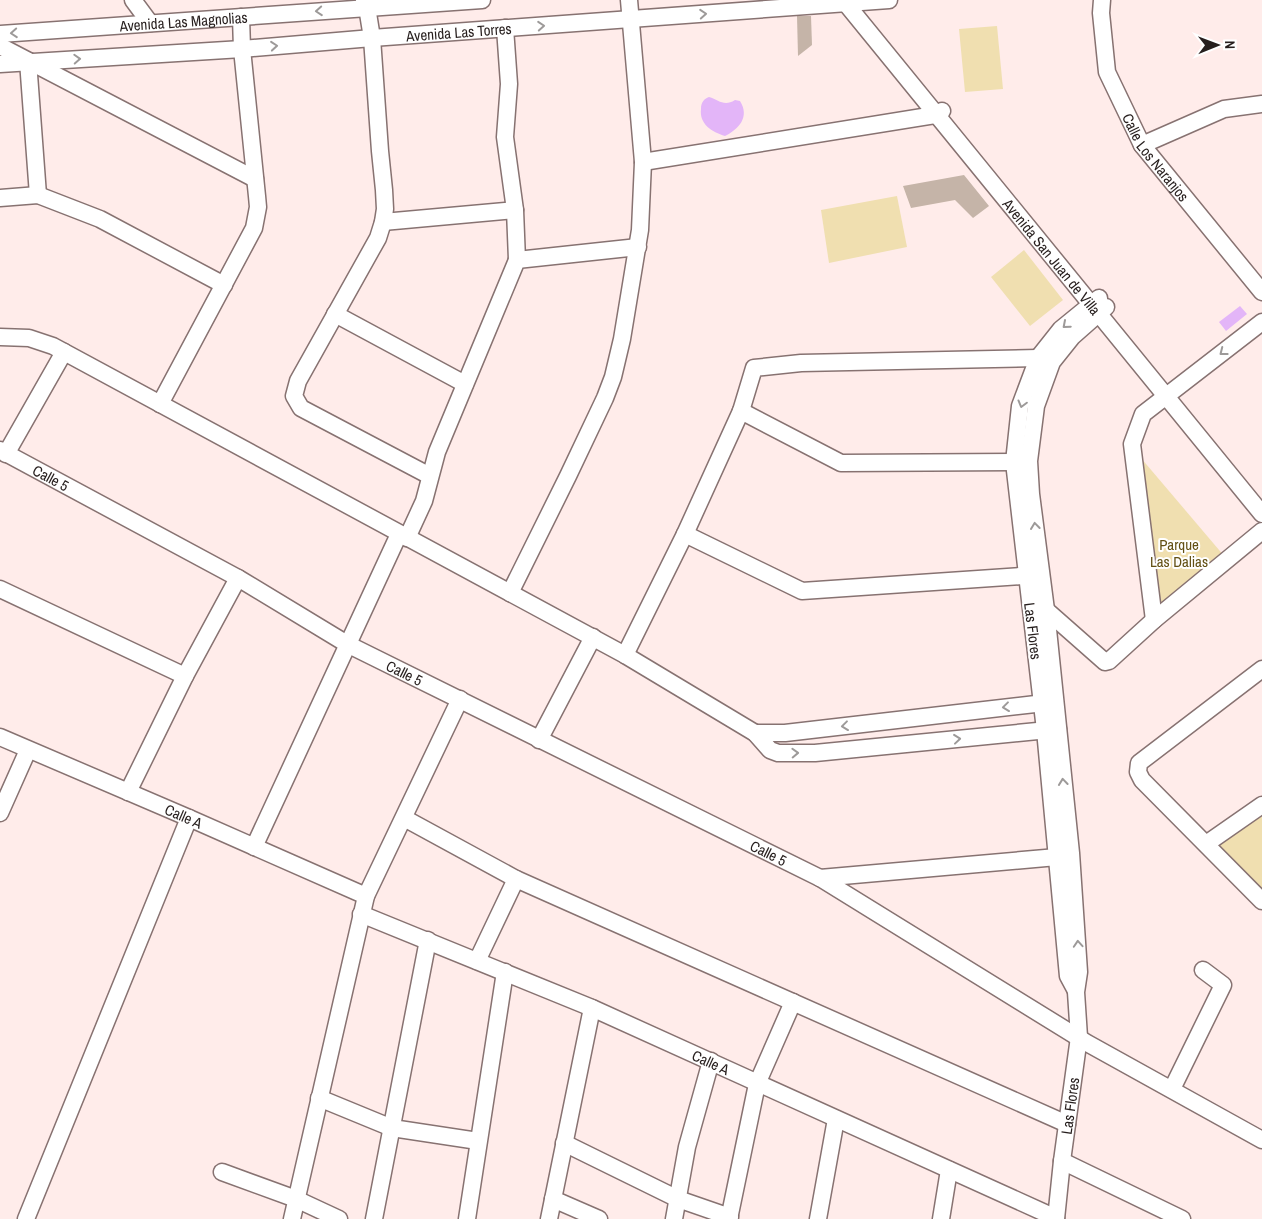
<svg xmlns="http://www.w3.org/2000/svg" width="1262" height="1219" viewBox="0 0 1262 1219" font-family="'Archivo Narrow',sans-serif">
<rect width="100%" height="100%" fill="#ffecea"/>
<g fill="#f0dfb0">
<polygon points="997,26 1003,89 965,92 959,29"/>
<polygon points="897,196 907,247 829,263 821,210"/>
<polygon points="1024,250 1063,300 1030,326 991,277"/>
<polygon points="1135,451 1225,557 1156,612"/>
<polygon points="1262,816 1262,890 1219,845"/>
</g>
<g fill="#e3b5f8">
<path d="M709,97C719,100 724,107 735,100L740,101C750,117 739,129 725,136C712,132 699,124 701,109C701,102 704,99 709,97Z"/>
<polygon points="1240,306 1247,314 1226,331 1219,322"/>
</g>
<g fill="#c5b4a8">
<polygon points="797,16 811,16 812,45 798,56"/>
<polygon points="964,175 989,206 973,218 955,200 911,208 903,186"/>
</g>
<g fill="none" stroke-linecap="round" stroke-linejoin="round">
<g stroke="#877271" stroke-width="19">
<g id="minor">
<polyline points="133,0 150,23"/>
<polyline points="364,0 367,7 372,38 380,151 384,190 385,209 383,222 378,238 298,381 294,396 301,408 430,476"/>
<path id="s1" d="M843,0L1262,514"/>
<path id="s2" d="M1102,0L1101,13L1107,72L1142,145L1262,292"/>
<polyline points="505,28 509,84 505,137 515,210 517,260"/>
<path id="s3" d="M0,34L482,0"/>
<polyline points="0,46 255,179"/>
<polyline points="28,61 38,195"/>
<path id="s4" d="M0,64L242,49L372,38L889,0"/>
<polyline points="1142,145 1224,109 1262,104"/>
<polyline points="643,162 935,115 942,111"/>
<polyline points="0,198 38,195 100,219 224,285"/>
<polyline points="383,222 515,210"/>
<polyline points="335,314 465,384"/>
<polyline points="0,337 29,338 53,346 625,655 755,733 770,750 778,753 815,753 1058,729"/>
<polyline points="160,404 254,228 258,207 257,196 242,49 241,17"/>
<polyline points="741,411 841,463 1014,462"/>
<path id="s5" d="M0,450L238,578L347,644L820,878L1087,1043L1262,1140"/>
<polyline points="6,454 64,352"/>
<polyline points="685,534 802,591 1036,575"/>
<polyline points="407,538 424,501 437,452 517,260 638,247"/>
<polyline points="0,589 185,676"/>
<polyline points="510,593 568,476 605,398 613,377 622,339 640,230 643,162 629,0"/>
<polyline points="1046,610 1105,662 1109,661 1154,620 1262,531"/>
<polyline points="1154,620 1132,444 1143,414 1262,322"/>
<polyline points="625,655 685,534 741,411 754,368 801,363 1038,358 1046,360"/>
<polyline points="1262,669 1139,763 1138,772 1142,780 1262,901"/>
<polyline points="755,733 785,733 1053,702"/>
<path id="s6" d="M0,737L189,818L366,896"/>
<polyline points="539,740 593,637"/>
<polyline points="128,792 185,676 238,578"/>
<polyline points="0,813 28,750"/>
<polyline points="404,818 516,879 1067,1124"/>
<polyline points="1206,844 1262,805"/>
<polyline points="254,847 399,534"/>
<polyline points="820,878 1057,857"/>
<path id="s7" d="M361,914L592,1008L1056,1218"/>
<polyline points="477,961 516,879"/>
<polyline points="1075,989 1068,976 1045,730 1014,462 1020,406 1038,358 1061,329 1099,298"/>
<polyline points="1172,1089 1223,985 1203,970"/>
<polyline points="319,1098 392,1128 478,1141"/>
<polyline points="564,1143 678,1199 730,1217"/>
<polyline points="1062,1161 1182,1219"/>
<polyline points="222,1172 296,1199 339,1219"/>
<polyline points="553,1199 599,1219"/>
<polyline points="26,1219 189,818"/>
<polyline points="292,1219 366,896 460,699"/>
<polyline points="374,1219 428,940"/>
<polyline points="467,1219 505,972"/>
<polyline points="549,1219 592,1008"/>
<polyline points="674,1219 687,1147 711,1061"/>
<polyline points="729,1219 757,1084 793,1002"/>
<polyline points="818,1219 836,1119"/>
<polyline points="941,1219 949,1170"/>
<path id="s8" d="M1056,1219L1062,1161L1079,1037L1076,992L1079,972L1071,853L1046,610L1031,494L1029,461L1036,406L1052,362L1072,337L1106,307"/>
</g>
</g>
<use href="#minor" stroke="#fff" stroke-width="16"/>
</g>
<defs><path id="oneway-chevron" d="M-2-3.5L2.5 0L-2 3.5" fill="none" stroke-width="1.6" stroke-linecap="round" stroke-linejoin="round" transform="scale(1.25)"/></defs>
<g stroke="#9d9a99">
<use href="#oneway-chevron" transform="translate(319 11) rotate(176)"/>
<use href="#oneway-chevron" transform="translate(703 14) rotate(-4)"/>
<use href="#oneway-chevron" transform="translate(541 26) rotate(-4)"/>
<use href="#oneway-chevron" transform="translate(14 33) rotate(176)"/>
<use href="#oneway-chevron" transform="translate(274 46) rotate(-5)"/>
<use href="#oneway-chevron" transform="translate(77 59) rotate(-3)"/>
<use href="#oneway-chevron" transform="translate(1066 325) rotate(139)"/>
<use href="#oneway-chevron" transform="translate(1223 352) rotate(142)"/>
<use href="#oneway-chevron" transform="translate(1022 404) rotate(105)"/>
<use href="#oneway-chevron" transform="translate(1035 526) rotate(-97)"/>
<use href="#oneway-chevron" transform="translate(1006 707) rotate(173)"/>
<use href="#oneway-chevron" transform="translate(845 726) rotate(173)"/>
<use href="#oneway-chevron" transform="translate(957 739) rotate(-6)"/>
<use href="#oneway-chevron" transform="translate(795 753) rotate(-2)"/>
<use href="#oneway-chevron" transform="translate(1063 782) rotate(-96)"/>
<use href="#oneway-chevron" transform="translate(1078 944) rotate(-94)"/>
</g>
<g text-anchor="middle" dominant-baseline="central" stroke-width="4" stroke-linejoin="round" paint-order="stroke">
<g font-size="15" fill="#261e1d" stroke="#fff">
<text stroke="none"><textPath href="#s3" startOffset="184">Avenida Las Magnolias</textPath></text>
<text stroke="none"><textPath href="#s4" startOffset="460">Avenida Las Torres</textPath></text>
<text stroke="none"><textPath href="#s2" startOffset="171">Calle Los Naranjos</textPath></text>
<text stroke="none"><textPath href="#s1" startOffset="331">Avenida San Juan de Villa</textPath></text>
<text stroke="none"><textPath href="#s5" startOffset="58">Calle 5</textPath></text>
<text transform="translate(1033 631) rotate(83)">Las Flores</text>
<text stroke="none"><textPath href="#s5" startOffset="462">Calle 5</textPath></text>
<text stroke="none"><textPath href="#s6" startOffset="200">Calle A</textPath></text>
<text stroke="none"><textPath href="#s5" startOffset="868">Calle 5</textPath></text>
<text stroke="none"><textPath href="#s7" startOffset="380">Calle A</textPath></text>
<text stroke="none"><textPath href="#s8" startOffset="114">Las Flores</textPath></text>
</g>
<g font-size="15" fill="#635014" stroke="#fff">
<text x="1179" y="544">Parque<tspan x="1179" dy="17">Las Dalias</tspan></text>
</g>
</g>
<g transform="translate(1217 45) rotate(89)" stroke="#ffffff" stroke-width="4" paint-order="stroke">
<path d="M0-4L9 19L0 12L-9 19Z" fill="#261e1d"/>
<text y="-8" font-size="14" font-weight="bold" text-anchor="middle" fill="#261e1d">N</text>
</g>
</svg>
